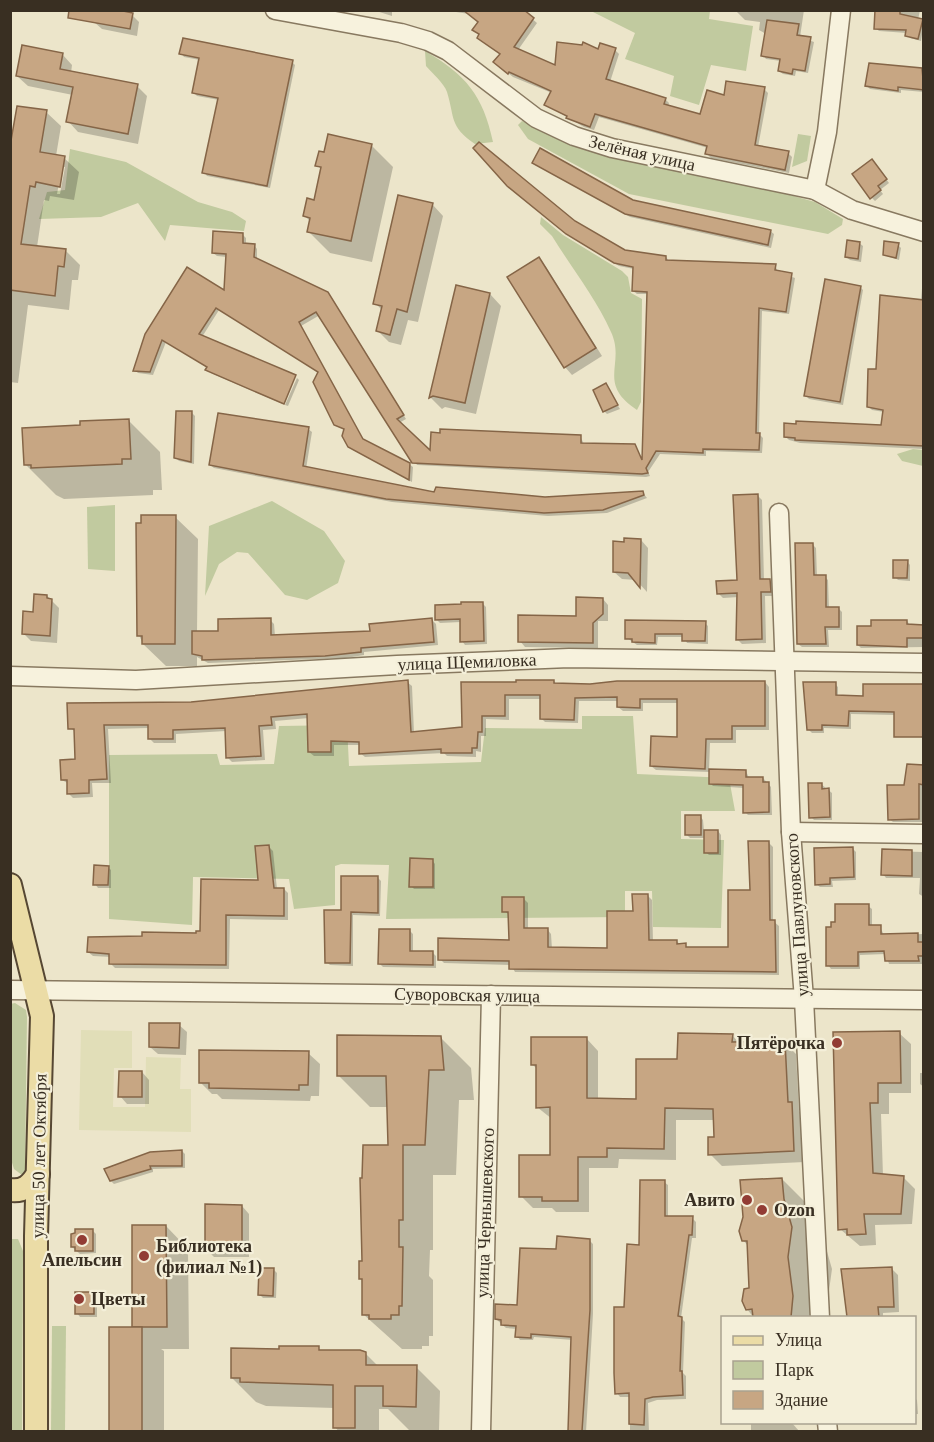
<svg xmlns="http://www.w3.org/2000/svg" width="934" height="1442" viewBox="0 0 934 1442" font-family="'Times New Roman',serif">
<rect width="100%" height="100%" fill="#ece5ca"/>
<polygon fill="#e1deb8" points="81,1030 132,1031 132,1068 114,1068 113,1107 145,1107 146,1057 181,1058 180,1089 191,1089 191,1132 79,1130"/>
<g fill="#c1ca9f">
<polygon points="591,11 710,11 709,19 753,26 746,71 711,65 699,105 670,96 674,76 625,59 635,33"/>
<path d="M425,51C466,75 483,95 493,142L475,144C449,126 455,118 447,92C444,83 432,73 426,66Z"/>
<polygon points="522,121 815,202 843,219 842,225 828,234 629,194 528,139 518,125"/>
<polygon points="798,134 811,136 807,161 792,167"/>
<polygon points="70,149 126,162 198,202 232,212 246,221 244,231 170,225 165,241 138,203 101,217 39,219 47,192 65,190"/>
<path d="M541,217L563,235L622,271L628,277L631,293L642,299L641,402L637,410C596,383 626,364 611,332C596,298 571,267 552,236L540,224Z"/>
<polygon points="913,449 923,450 923,466 902,461 897,454"/>
<polygon points="272,501 324,531 345,561 338,583 307,600 285,595 248,553 237,552 219,564 205,596 209,526"/>
<polygon points="115,505 115,571 88,569 87,507"/>
<polygon points="582,716 633,716 637,774 729,778 735,811 681,811 681,839 724,840 721,928 653,927 652,891 625,891 625,917 386,919 389,865 341,864 335,866 335,905 294,909 289,879 193,877 192,925 109,919 109,755 217,754 220,765 274,764 279,726 347,725 349,766 481,762 485,728 582,729"/>
<polygon points="15,1003 26,1010 27,1017 25,1171 22,1175 14,1169 10,1156 10,1004"/>
<polygon points="10,1239 18,1239 23,1251 22,1431 11,1431"/>
<polygon points="52,1326 66,1326 65,1431 51,1431"/>
</g>
<g fill="#0003" fill-rule="evenodd">
<polygon points="373,10 392,10 392,16"/>
<polygon points="443,10 522,10 537,23 518,50 556,67 599,51 615,50 619,54 610,82 665,99 669,103 668,107 702,116 725,97 764,89 768,93 758,147 788,153 792,157 789,173 711,158 707,154 708,148 599,117 594,130 584,127 546,105 552,93 513,77 499,66 501,54 474,30 480,22 469,14"/>
<polygon points="735,10 804,10 800,37 814,42 808,73 796,71 795,76 783,74 779,71 781,61 766,59 763,55 766,34 759,30 760,22 745,20"/>
<polygon points="876,10 920,10 918,20 924,22 921,41 910,38 907,33 879,31 876,28"/>
<polygon points="132,15 139,22 137,36 102,29 94,22"/>
<polygon points="181,53 292,62 295,65 270,188 207,176 204,172 219,100 197,96 193,92 200,60 184,57"/>
<polygon points="62,54 72,65 71,73 137,86 147,96 138,144 78,132 68,121 73,95 28,86 17,76"/>
<polygon points="921,70 924,72 924,92 901,90 901,93 870,89 867,86"/>
<path d="M46,112L61,126L56,156L64,158L79,172L74,200L50,196L49,201L44,200L37,247L65,250L80,265L78,280H72L69,310L28,305L18,383L10,382V156ZM62,167H65L60,194H57Z"/>
<polygon points="371,145 393,167 372,262 330,253 309,232 311,222 305,216 315,202 322,170 317,165 325,154"/>
<polygon points="534,163 633,201 770,231 774,234 771,248 630,217"/>
<polygon points="875,164 889,183 880,190 883,194 875,201 872,198"/>
<polygon points="513,189 624,252 666,257 669,261 775,265 778,272 795,278 789,314 762,311 759,434 763,438 762,453 706,451 706,456 660,454 648,472 650,476 646,477 417,465 320,315 301,326 364,442 409,464 413,467 412,482 349,446 345,430 336,424 320,373 219,310 202,337 294,376 283,404 211,373 208,368 166,342 153,375 138,373 135,370 147,334 225,293 227,257 217,256 213,253 243,235 246,238 246,245 254,245 257,249 257,260 331,297 406,419 399,423 431,453 580,436 584,444 635,446 644,462 648,294 637,294 633,291 634,269 619,266 571,237"/>
<polygon points="432,204 443,216 418,322 408,320 401,345 389,342 378,331 383,311 375,303"/>
<polygon points="859,243 863,246 861,262 850,260 846,257"/>
<polygon points="898,245 901,248 899,260 884,255"/>
<polygon points="539,259 546,267 602,356 572,375 565,367"/>
<polygon points="923,276 924,449 800,443 789,440 785,436 882,426 884,412 872,410 868,406 877,371 921,301"/>
<polygon points="457,287 490,294 501,306 476,414 445,407 442,409 431,398"/>
<polygon points="860,287 863,290 843,405 809,399 806,396"/>
<polygon points="297,378 299,380 288,406 285,405"/>
<polygon points="605,385 620,409 607,414 604,411"/>
<polygon points="191,412 195,416 194,464 179,461 176,458"/>
<polygon points="129,421 160,452 162,490 153,490 153,495 64,499 56,495 25,464 82,426"/>
<polygon points="308,429 312,432 306,469 435,494 545,498 643,493 647,498 607,513 548,516 392,502 214,468 210,465"/>
<polygon points="758,496 762,500 764,581 770,580 774,585 775,596 765,596 766,643 742,644 737,639 739,597 723,598 718,593 738,582"/>
<polygon points="175,517 198,539 197,633 219,632 270,620 274,624 275,636 371,632 432,620 436,624 438,645 364,652 364,655 346,658 208,663 197,657 197,666 166,666 143,644 139,635"/>
<polygon points="641,540 648,548 647,592 636,580 622,579 614,572 615,543"/>
<polygon points="813,545 816,548 817,577 825,577 828,580 829,609 838,608 842,612 842,630 828,630 829,647 802,647 798,644"/>
<polygon points="907,561 910,565 910,581 898,580 895,577"/>
<polygon points="47,596 59,608 57,643 31,641 23,633"/>
<polygon points="603,599 608,605 608,621 598,621 598,648 525,647 520,641 577,617"/>
<polygon points="482,603 486,607 487,644 465,645 462,641 461,622 440,623 436,619"/>
<polygon points="907,621 910,625 924,626 924,647 861,648 858,645 872,628"/>
<polygon points="705,623 708,626 708,644 687,643 684,637 658,637 657,645 637,645 627,638"/>
<polygon points="537,681 554,681 557,685 765,682 769,687 769,730 736,730 736,743 710,743 709,770 746,771 749,778 763,778 771,787 772,815 748,815 745,812 744,788 713,786 710,783 710,772 656,770 651,766 678,739 678,703 643,703 643,711 623,711 618,707 618,701 579,701 578,723 545,722 541,718 542,699 509,699 509,720 486,719 486,736 481,736 481,752 476,751 476,757 447,756 444,753 365,757 360,753 360,745 334,745 334,756 314,756 309,752 309,718 275,721 276,729 263,730 265,760 232,762 228,758 226,731 176,734 176,743 154,743 149,738 149,728 108,729 111,783 92,783 93,797 73,798 69,794 69,784 62,780 77,761 76,732 70,728 191,703 407,682 412,686 414,733 464,728 463,684"/>
<polygon points="835,684 838,687 838,697 864,697 924,686 895,715 851,714 851,729 824,728 824,733 812,733 808,729"/>
<polygon points="924,768 922,822 893,822 889,819 905,786"/>
<polygon points="821,784 832,793 832,820 814,820 811,817"/>
<polygon points="700,816 703,820 704,831 718,831 721,835 721,855 709,855 706,852 705,838 690,838 686,834"/>
<polygon points="768,842 773,847 773,921 779,926 779,975 515,972 511,965 444,963 440,959 510,942 510,915 504,911 524,899 528,903 528,930 547,929 551,934 552,949 608,950 648,896 652,900 653,942 677,942 688,948 730,949"/>
<polygon points="268,846 273,851 277,889 284,889 288,893 288,920 230,919 229,969 115,968 111,964 111,957 93,956 88,952 198,935 260,882"/>
<polygon points="852,848 856,852 856,880 832,881 833,887 820,887 816,884"/>
<polygon points="883,851 924,852 924,897 919,894 920,878 886,878 883,874"/>
<polygon points="432,860 435,864 435,889 414,889 411,886"/>
<polygon points="108,867 111,870 111,888 98,888 95,884"/>
<polygon points="377,877 381,881 380,916 353,915 353,966 330,965 327,962 342,911"/>
<polygon points="868,906 872,909 872,927 880,927 884,935 924,934 924,964 889,964 886,954 860,955 860,969 831,969 828,965 832,929"/>
<polygon points="410,931 413,934 413,953 433,953 436,956 436,968 383,967 380,964"/>
<polygon points="179,1025 187,1032 186,1055 158,1054 150,1047"/>
<polygon points="835,1033 899,1033 911,1044 911,1093 889,1093 889,1114 881,1114 883,1176 903,1177 915,1189 912,1224 875,1225 876,1245 860,1246 840,1229"/>
<polygon points="732,1035 740,1044 784,1042 796,1054 799,1111 803,1116 805,1162 722,1166 710,1154 716,1138 715,1120 676,1120 676,1160 619,1159 618,1168 589,1168 589,1212 556,1212 552,1208 533,1208 521,1196 552,1157 552,1119 537,1107 537,1069 532,1064 587,1039 598,1051 598,1100 637,1100 679,1061"/>
<polygon points="440,1037 471,1068 474,1100 459,1100 456,1175 433,1175 433,1250 430,1250 429,1276 433,1280 433,1336 429,1336 429,1346 422,1346 422,1349 402,1349 363,1314 361,1263 364,1263 390,1146 389,1107 370,1107 339,1076"/>
<polygon points="308,1053 320,1064 319,1096 311,1096 310,1101 222,1099 217,1094 212,1094 200,1082"/>
<polygon points="142,1072 149,1080 149,1104 127,1104 120,1096"/>
<polygon points="920,1073 924,1073 924,1087 920,1084"/>
<polygon points="182,1151 185,1154 185,1168 153,1169 153,1172 114,1184 111,1181"/>
<polygon points="782,1179 823,1220 824,1241 832,1269 828,1298 830,1318 754,1318 747,1309 750,1289 748,1246 743,1240"/>
<polygon points="664,1182 668,1185 668,1217 692,1218 696,1222 696,1238 692,1238 681,1318 685,1322 683,1373 686,1376 686,1399 657,1400 648,1403 649,1432 630,1432 630,1397 620,1397 617,1393 626,1308 641,1246"/>
<polygon points="242,1206 249,1214 249,1257 214,1257 206,1249"/>
<polygon points="166,1226 188,1249 189,1349 161,1349 164,1351 164,1432 111,1432 111,1328 136,1328"/>
<polygon points="93,1231 96,1234 96,1253 80,1254 72,1247"/>
<polygon points="590,1241 593,1244 593,1314 586,1432 569,1432 573,1340 534,1337 533,1340 520,1340 517,1336 517,1329 506,1328 496,1319 518,1306 558,1251"/>
<polygon points="892,1269 898,1275 899,1312 883,1313 883,1318 848,1318 843,1271"/>
<polygon points="274,1270 277,1273 276,1298 263,1298 259,1294"/>
<polygon points="93,1293 97,1297 97,1317 80,1317 77,1313"/>
<polygon points="318,1348 322,1352 365,1353 378,1366 416,1367 440,1391 439,1431 409,1430 388,1409 379,1409 379,1432 339,1432 335,1427 335,1408 266,1406 256,1402 232,1378 280,1350"/>
<polygon points="914,1398 917,1400 918,1414 914,1414"/>
<polygon points="751,1422 791,1422 800,1432 751,1432"/>
</g>
<g fill="#c7a683" stroke="#856547" stroke-width="1.5">
<polygon points="69,10 118,10 133,13 130,29 68,18"/>
<polygon points="463,10 524,10 534,18 514,47 555,65 557,42 582,45 583,42 598,49 600,43 616,48 606,79 666,98 664,104 700,114 707,90 724,95 726,81 765,87 755,145 789,151 785,170 705,154 707,146 595,114 590,127 566,118 567,116 544,105 551,91 509,72 508,74 493,62 500,54 477,38 479,34 472,30 478,22"/>
<polygon points="875,10 900,10 900,14 923,19 918,39 905,36 906,30 874,29"/>
<polygon points="767,20 799,24 797,35 811,37 805,71 793,69 792,74 778,71 780,59 761,56"/>
<polygon points="183,38 293,60 267,186 202,173 218,98 192,93 199,58 179,54"/>
<polygon points="22,45 63,53 60,69 138,84 128,134 66,122 73,87 16,76"/>
<polygon points="869,63 922,68 924,90 898,87 898,91 865,86"/>
<polygon points="17,106 47,110 40,152 65,156 60,187 36,182 35,187 30,186 21,244 66,249 64,267 58,266 55,296 10,290 10,146"/>
<polygon points="328,134 372,144 351,241 307,232 310,218 303,216 307,198 314,200 321,167 315,166 319,151 324,152"/>
<polygon points="479,142 575,221 625,250 666,256 666,260 776,264 775,270 792,273 786,312 759,308 756,433 760,433 759,450 703,449 703,453 656,451 646,468 648,473 642,474 412,463 316,312 299,322 363,439 410,463 409,480 348,447 342,436 344,429 334,425 313,382 318,372 216,308 199,334 296,375 284,404 205,370 207,367 162,340 150,372 133,371 145,334 187,267 224,290 226,254 212,253 213,231 243,233 243,243 255,244 254,257 328,292 404,415 397,419 430,450 431,432 440,433 440,429 581,435 581,443 635,444 642,460 647,292 632,291 633,267 614,263 566,234 507,186 473,148"/>
<polygon points="540,148 633,200 771,230 768,245 625,214 532,163"/>
<polygon points="872,159 887,179 878,186 881,190 870,199 852,174"/>
<polygon points="398,195 433,203 407,312 397,309 390,335 376,331 382,306 373,304"/>
<polygon points="847,240 860,242 858,259 845,257"/>
<polygon points="884,241 899,243 896,258 883,255"/>
<polygon points="539,257 596,348 564,368 507,277"/>
<polygon points="825,279 861,286 840,402 804,396"/>
<polygon points="456,285 490,293 465,403 433,396 429,398"/>
<polygon points="880,295 924,300 924,446 795,440 795,438 784,437 784,423 796,424 796,421 881,425 883,410 867,407 868,369 876,369"/>
<polygon points="606,383 618,405 603,412 593,390"/>
<polygon points="176,411 192,411 191,462 174,458"/>
<polygon points="218,413 309,427 303,466 434,492 436,487 545,497 643,491 644,495 603,510 544,513 386,499 209,465"/>
<polygon points="129,419 131,459 122,459 122,464 31,468 31,465 24,465 22,428 80,425 80,421"/>
<polygon points="758,494 760,579 770,579 771,592 761,592 762,639 736,640 737,593 717,594 716,581 737,580 733,495"/>
<polygon points="141,515 176,515 175,644 142,644 142,636 137,636 136,523 141,523"/>
<polygon points="624,538 641,539 640,588 628,573 613,572 613,541 624,542"/>
<polygon points="795,543 813,543 814,575 826,575 826,607 839,607 839,627 825,627 826,644 797,644"/>
<polygon points="893,560 908,560 907,578 893,578"/>
<polygon points="34,594 47,595 47,598 52,599 50,636 22,634 23,611 33,612"/>
<polygon points="576,597 603,598 603,614 593,623 593,643 518,642 518,615 576,616"/>
<polygon points="461,602 483,602 484,641 460,642 460,619 435,620 435,605 461,604"/>
<polygon points="271,618 271,635 370,631 369,624 432,618 434,642 361,648 361,652 325,656 202,660 202,656 192,654 192,631 218,631 218,619"/>
<polygon points="625,620 706,621 705,641 682,641 682,634 655,634 655,643 632,642 632,639 625,639"/>
<polygon points="871,620 907,620 907,624 924,625 924,638 907,638 907,647 857,645 857,626 871,626"/>
<polygon points="408,680 411,732 462,727 461,682 516,682 516,680 554,680 554,683 590,684 617,681 765,681 765,726 732,726 732,739 706,739 705,769 650,766 651,736 677,737 677,699 640,699 640,708 617,707 617,697 575,698 574,720 540,719 540,695 505,695 505,716 482,716 482,732 478,732 477,748 472,748 472,753 441,753 441,749 359,754 359,742 331,741 331,752 308,752 307,714 271,717 272,725 259,726 261,756 226,758 225,728 173,730 173,739 148,739 148,725 104,725 107,779 89,780 89,793 67,794 67,780 61,780 60,760 75,759 74,729 68,729 67,703 191,702"/>
<polygon points="803,682 836,682 836,695 863,696 863,684 924,684 924,737 894,737 894,712 849,711 848,726 822,725 822,730 807,730"/>
<polygon points="907,764 924,765 924,785 919,784 919,819 888,820 887,785 904,785"/>
<polygon points="709,769 746,770 746,777 763,777 763,782 769,782 769,812 743,813 743,785 709,784"/>
<polygon points="808,783 822,783 822,789 829,788 830,817 809,818"/>
<rect x="685" y="815" width="16" height="20"/>
<rect x="704" y="830" width="14" height="23"/>
<polygon points="748,841 769,841 770,920 775,920 776,972 509,969 509,961 438,960 438,938 509,940 508,912 502,912 502,897 524,897 524,928 548,928 548,947 607,948 607,911 633,911 632,894 648,894 649,940 677,940 677,944 686,943 686,947 728,947 728,890 750,890"/>
<polygon points="269,845 274,888 284,888 284,916 226,915 226,965 109,964 109,954 87,952 88,937 142,936 142,932 196,933 196,931 200,931 201,879 258,880 255,846"/>
<polygon points="853,847 854,877 830,878 830,884 815,885 814,848"/>
<polygon points="882,849 912,850 912,876 881,875"/>
<polygon points="410,858 433,859 433,887 409,887"/>
<polygon points="94,865 109,866 108,885 93,885"/>
<polygon points="341,876 378,876 378,913 351,912 350,963 325,963 324,910 341,910"/>
<polygon points="835,904 869,904 869,925 881,925 881,934 918,933 918,942 924,942 924,956 918,956 919,961 885,961 884,951 858,952 858,966 826,966 826,927 831,927 831,922 835,922"/>
<polygon points="379,929 410,929 410,951 433,951 433,965 378,964"/>
<polygon points="149,1023 180,1023 179,1048 149,1047"/>
<polygon points="900,1031 901,1083 878,1083 878,1103 870,1103 873,1173 904,1176 901,1214 864,1214 866,1234 847,1235 847,1229 838,1230 833,1032"/>
<polygon points="678,1033 733,1034 732,1042 785,1041 788,1102 792,1102 794,1151 708,1155 708,1137 714,1137 713,1109 665,1108 664,1149 607,1148 607,1157 578,1157 578,1201 542,1201 542,1197 519,1197 519,1155 550,1155 550,1107 536,1108 536,1065 531,1065 531,1037 587,1037 587,1098 636,1099 636,1059 677,1059"/>
<polygon points="337,1035 441,1036 444,1070 429,1070 425,1145 403,1145 403,1220 399,1220 399,1247 403,1247 402,1306 399,1306 399,1315 391,1315 391,1319 369,1319 369,1315 362,1315 362,1279 359,1279 359,1261 362,1261 360,1178 362,1178 363,1145 388,1145 386,1076 337,1076"/>
<polygon points="199,1050 309,1051 308,1085 299,1085 299,1090 209,1088 209,1083 199,1083"/>
<polygon points="119,1071 142,1071 142,1097 118,1097"/>
<polygon points="182,1150 182,1166 150,1166 151,1169 110,1181 104,1169 150,1152"/>
<polygon points="782,1178 784,1199 792,1227 788,1257 793,1296 791,1317 753,1317 752,1309 746,1310 742,1301 744,1289 749,1288 747,1241 742,1241 739,1231 743,1217 740,1180"/>
<polygon points="640,1180 665,1180 665,1216 693,1216 692,1235 689,1235 678,1316 682,1317 680,1371 682,1371 683,1395 653,1397 645,1399 644,1425 629,1424 629,1393 615,1394 614,1373 614,1307 624,1307 627,1244 639,1245"/>
<polygon points="205,1204 242,1205 242,1250 205,1250"/>
<polygon points="132,1225 166,1225 167,1327 132,1327"/>
<polygon points="75,1229 93,1229 93,1251 75,1251 75,1247 71,1247 71,1234 75,1233"/>
<polygon points="557,1236 590,1239 590,1310 582,1431 568,1431 571,1337 531,1334 531,1338 515,1337 516,1326 501,1325 501,1320 495,1319 495,1304 517,1305 520,1248 556,1249"/>
<polygon points="892,1267 894,1307 878,1307 879,1317 847,1317 841,1269"/>
<polygon points="259,1268 274,1268 273,1296 258,1295"/>
<rect x="75" y="1292" width="19" height="22"/>
<rect x="109" y="1327" width="33" height="104"/>
<polygon points="279,1346 319,1346 319,1350 360,1350 366,1352 366,1365 417,1365 416,1407 383,1406 383,1386 355,1386 355,1428 333,1428 333,1385 240,1382 240,1378 231,1378 231,1348 279,1349"/>
</g>
<g fill="none" stroke-linecap="round" stroke-linejoin="round">
<g stroke="#887960" stroke-width="21">
<g id="minor">
<polyline points="275,10 401,33 428,41 448,51 536,118 574,136 612,148 815,190 852,210 924,232"/>
<polyline points="815,190 827,132 841,10"/>
<polyline points="779,513 791,832 804,999 820,1318"/>
<polyline points="10,676 136,680 397,665 569,658 924,663"/>
<polyline points="791,832 924,834"/>
<polyline points="10,990 924,1000"/>
<polyline points="827,1422 828,1432"/>
<polyline points="481,1432 491,995"/>
</g>
</g>
<g stroke="#564733" stroke-width="26">
<g id="major">
<polyline points="10,885 42,1016 36,1236 36,1432"/>
<path d="M10,1190C24,1192 31,1185 38,1174"/>
</g>
</g>
<use href="#minor" stroke="#f7f2dd" stroke-width="18"/>
<use href="#major" stroke="#ebdca6" stroke-width="22"/>
</g>
<g fill="#923c34" stroke="#f4efd9" stroke-width="2">
<circle cx="837" cy="1043" r="6"/>
<circle cx="747" cy="1200" r="6"/>
<circle cx="762" cy="1210" r="6"/>
<circle cx="82" cy="1240" r="6"/>
<circle cx="144" cy="1256" r="6"/>
<circle cx="79" cy="1299" r="6"/>
</g>
<g text-anchor="middle" dominant-baseline="central" stroke-width="4.5" stroke-linejoin="round" paint-order="stroke">
<g font-size="18" fill="#392f22" stroke="#f4efd9">
<text transform="translate(642 153) rotate(13)">Зелёная улица</text>
<text transform="translate(467 662) rotate(-2)">улица Щемиловка</text>
<text transform="translate(797 915) rotate(-94)">улица Павлуновского</text>
<text transform="translate(467 995) rotate(1)">Суворовская улица</text>
<text transform="translate(39 1156) rotate(-89)">улица 50 лет Октября</text>
<text transform="translate(485 1213) rotate(-88)">улица Чернышевского</text>
</g>
<g font-size="18" font-weight="bold" fill="#392f22" stroke="#f4efd9" text-anchor="start">
<text x="825" y="1043" text-anchor="end">Пятёрочка</text>
<text x="735" y="1200" text-anchor="end">Авито</text>
<text x="774" y="1210">Ozon</text>
<text x="156" y="1246">Библиотека<tspan x="156" dy="21">(филиал №1)</tspan></text>
<text x="82" y="1260" text-anchor="middle">Апельсин</text>
<text x="91" y="1299">Цветы</text>
</g>
</g>
<rect width="934" height="1442" fill="none" stroke="#392f22" stroke-width="24"/>
<rect x="721" y="1316" width="195" height="108" fill="#f4efd9" stroke="#a9a290" stroke-width="1.5"/>
<rect x="733" y="1336" width="30" height="9" fill="#ebdca6" stroke="#a9a290" stroke-width="1.5"/>
<text x="775" y="1346" font-size="18" fill="#392f22">Улица</text>
<rect x="733" y="1361" width="30" height="18" fill="#c1ca9f" stroke="#a9a290" stroke-width="1.5"/>
<text x="775" y="1376" font-size="18" fill="#392f22">Парк</text>
<rect x="733" y="1391" width="30" height="18" fill="#c7a683" stroke="#a9a290" stroke-width="1.5"/>
<text x="775" y="1406" font-size="18" fill="#392f22">Здание</text>
</svg>
